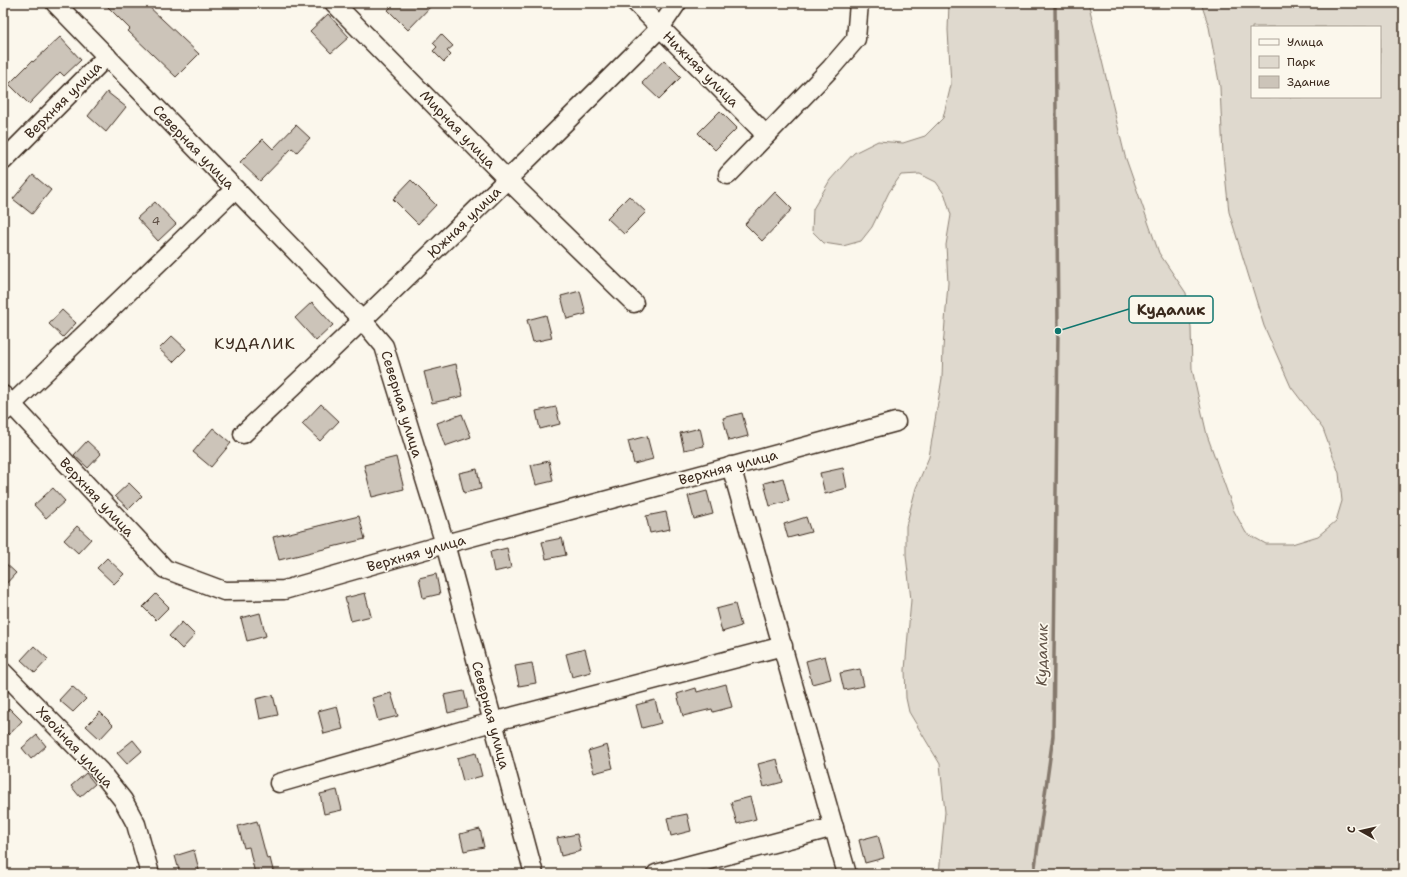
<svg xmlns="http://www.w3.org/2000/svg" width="1407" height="877" viewBox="0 0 1407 877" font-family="'Shantell Sans',sans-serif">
<rect width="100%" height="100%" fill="#fbf7ec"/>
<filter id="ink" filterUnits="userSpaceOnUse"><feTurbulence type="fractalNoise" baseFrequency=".025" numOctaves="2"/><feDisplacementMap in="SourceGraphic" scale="8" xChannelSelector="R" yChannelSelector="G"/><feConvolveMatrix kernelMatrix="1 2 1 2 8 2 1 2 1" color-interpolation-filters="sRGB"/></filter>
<g filter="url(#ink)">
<path fill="#dfd9ce" stroke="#8d8276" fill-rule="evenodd" d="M949,3H1088L1125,156L1159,253L1186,293L1191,327L1192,369L1207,435L1234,511L1246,533L1266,544H1292L1318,536L1336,521L1342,501L1339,473L1323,429L1291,387L1264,326L1229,212L1223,155L1220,87L1209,27L1201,3H1404V874H939L945,812L940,764L909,712L906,698L905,670L911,600L906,555V526L916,488L929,457L942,378L943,348L948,283L946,245L951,215L945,195L936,182L920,174L901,175L889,192L872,227L861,241L843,246L824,243L812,231L813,209L830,180L854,153L878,141L903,143L925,136L943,118L951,85L948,30ZM1252,27H1380V97H1252Z"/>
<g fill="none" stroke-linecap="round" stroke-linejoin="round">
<polyline stroke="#85796d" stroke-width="3.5" points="1034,874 1053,736 1058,331 1055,3"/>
</g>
<g fill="#ccc4b9" stroke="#3b2a1e">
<polygon points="104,3 145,3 199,54 176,77 128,31 130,29"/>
<polygon points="395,3 434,3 408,30 388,10"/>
<polygon points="328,14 349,37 331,53 310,31"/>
<polygon points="441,34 453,46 447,51 451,55 444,62 433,51 437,47 433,43"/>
<polygon points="60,37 81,60 64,76 60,72 29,104 9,84 32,61 33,62"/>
<polygon points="664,60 681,77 659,99 642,83"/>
<polygon points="107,92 126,107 106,132 88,116"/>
<polygon points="720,111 737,128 715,150 698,133"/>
<polygon points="296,125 310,138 297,152 292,148 260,181 240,162 263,139 273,149"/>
<polygon points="33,175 51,190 32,214 13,199"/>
<polygon points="411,180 436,205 418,224 393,199"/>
<polygon points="775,192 792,209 762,241 745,224"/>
<polygon points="629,196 646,212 624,234 607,218"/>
<polygon points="155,202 176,224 158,241 137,218"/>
<polygon points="580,291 586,314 567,319 561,296"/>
<polygon points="312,302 333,325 316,341 295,318"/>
<polygon points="62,310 76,323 63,337 49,324"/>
<polygon points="546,315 552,338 533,342 527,320"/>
<polygon points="172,336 186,349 173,362 159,349"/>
<polygon points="456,364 463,396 432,403 424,372"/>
<polygon points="321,404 339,421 320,441 302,424"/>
<polygon points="556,407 560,424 540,429 536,411"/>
<polygon points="742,413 748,436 729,441 723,418"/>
<polygon points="462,414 471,437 445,446 437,423"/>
<polygon points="213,428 231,443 211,467 193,452"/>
<polygon points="700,428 704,446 684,450 680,433"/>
<polygon points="647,436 653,459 634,464 628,441"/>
<polygon points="87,441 101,454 88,468 74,455"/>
<polygon points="396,457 404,489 372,497 364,465"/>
<polygon points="549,461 553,481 536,485 531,465"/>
<polygon points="843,468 847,488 825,494 820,473"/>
<polygon points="477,469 481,489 464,493 459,473"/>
<polygon points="783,478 789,501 770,506 764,483"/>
<polygon points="129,483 142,496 129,509 115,496"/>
<polygon points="53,488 65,501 46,518 34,505"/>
<polygon points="707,491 713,514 694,519 688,496"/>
<polygon points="666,512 670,529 650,533 646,516"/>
<polygon points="359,516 365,539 279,560 273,537"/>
<polygon points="806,517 811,532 788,538 784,524"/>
<polygon points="77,526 91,539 78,553 64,540"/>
<polygon points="562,538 566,555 546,559 542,542"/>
<polygon points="507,548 511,568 494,572 490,552"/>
<polygon points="107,558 124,574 114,584 97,568"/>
<polygon points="3,561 16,573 3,587"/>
<polygon points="436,574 440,594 423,598 419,578"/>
<polygon points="365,593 371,616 351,621 345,598"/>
<polygon points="156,594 169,607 156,620 143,607"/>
<polygon points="735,604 741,626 722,632 716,609"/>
<polygon points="260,613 266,636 247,641 241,618"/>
<polygon points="182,622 195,635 182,649 169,636"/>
<polygon points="34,646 48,659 35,673 21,660"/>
<polygon points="585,649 591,672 572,677 566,654"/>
<polygon points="825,656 831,679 812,684 806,661"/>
<polygon points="532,663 536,683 519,686 515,666"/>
<polygon points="860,669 864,686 844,690 840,673"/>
<polygon points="726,684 732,707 713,712 712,709 683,716 677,694 696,688 697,692"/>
<polygon points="72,686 86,699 73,712 59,700"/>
<polygon points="464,691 468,708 448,713 444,695"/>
<polygon points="391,693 398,716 378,721 372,698"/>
<polygon points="273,695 278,715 260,719 256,699"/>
<polygon points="655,700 661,723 642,728 636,705"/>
<polygon points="337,706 343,729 324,734 318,711"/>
<polygon points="9,708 22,721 9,735 3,729 3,715"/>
<polygon points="100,712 113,725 100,739 86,726"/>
<polygon points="37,735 46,746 31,759 22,748"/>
<polygon points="133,740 142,751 127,764 117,753"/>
<polygon points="607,745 613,768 594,773 588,751"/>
<polygon points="476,753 482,776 463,781 457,758"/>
<polygon points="777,759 783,782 764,787 758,764"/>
<polygon points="86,773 95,784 80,797 71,786"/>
<polygon points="337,790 342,810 324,814 320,794"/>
<polygon points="750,797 756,819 737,824 731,802"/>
<polygon points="687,814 691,831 671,836 667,818"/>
<polygon points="257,821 267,859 270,858 274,874 255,874 249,847 244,848 238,826"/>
<polygon points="480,829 484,847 464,851 460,834"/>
<polygon points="577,834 581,851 561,856 557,838"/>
<polygon points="878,835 884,858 865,863 859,840"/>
<polygon points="194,850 200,874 180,874 175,856"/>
</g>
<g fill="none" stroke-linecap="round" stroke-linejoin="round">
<g stroke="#3b2a1e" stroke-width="21">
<g id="minor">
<polyline points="55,3 363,321 384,346 445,544 534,874"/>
<polyline points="334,3 508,180 634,303"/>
<polyline points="636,3 766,135"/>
<polyline points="3,161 107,56"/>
<polyline points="728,175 831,68 856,39 859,3"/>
<polyline points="3,395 165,569 224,591 284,590 445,544 896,422"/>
<polyline points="4,412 235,189"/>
<path d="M243,434C384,301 523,165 660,28L677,3"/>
<polyline points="731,466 847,874"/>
<polyline points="3,672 100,771 123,800 136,824 150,874"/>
<polyline points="279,783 492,722 783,646"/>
<polyline points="656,874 834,827"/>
</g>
</g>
<use href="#minor" stroke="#fbf7ec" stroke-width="18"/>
</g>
</g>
<g text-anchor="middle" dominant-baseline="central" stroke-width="3.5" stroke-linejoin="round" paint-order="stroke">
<g font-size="12" fill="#5f5045">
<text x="156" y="221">4</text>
</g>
<g font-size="14" fill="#3b2a1e" stroke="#fbf7ec">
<text transform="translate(701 69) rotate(45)">Нижняя улица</text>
<text transform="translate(63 100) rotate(-45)">Верхняя улица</text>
<text transform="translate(458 129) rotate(46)">Мирная улица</text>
<text transform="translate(194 147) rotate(46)">Северная улица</text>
<text transform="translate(464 222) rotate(-44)">Южная улица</text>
<text transform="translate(402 404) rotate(73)">Северная улица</text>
<text transform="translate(728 467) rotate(-15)">Верхняя улица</text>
<text transform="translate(97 497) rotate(47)">Верхняя улица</text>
<text transform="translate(416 553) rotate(-16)">Верхняя улица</text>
<text transform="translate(491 715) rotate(75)">Северная улица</text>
<text transform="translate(75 747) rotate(47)">Хвойная улица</text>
</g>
<g font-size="15" font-style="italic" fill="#605246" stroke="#fbf7ec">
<text transform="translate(1042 655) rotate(-89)">Кудалик</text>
</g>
<g font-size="16" letter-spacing="1" fill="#3b2a1e" stroke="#fbf7ec">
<text x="255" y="343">КУДАЛИК</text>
</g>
</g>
<path fill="none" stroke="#0f766e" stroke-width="1.5" d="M1058 331L1129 309"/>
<circle fill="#0f766e" stroke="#fbf7ec" stroke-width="1.5" cx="1058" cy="331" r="4"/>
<rect fill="#fbf7ec" stroke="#0f766e" stroke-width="1.5" x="1129" y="296" width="84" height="27" rx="4"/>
<g font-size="15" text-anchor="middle" font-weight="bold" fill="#3b2a1e">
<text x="1171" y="315">Кудалик</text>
</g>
<rect width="1407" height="877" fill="none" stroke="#fbf7ec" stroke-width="16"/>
<rect x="8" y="8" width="1391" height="861" fill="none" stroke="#3b2a1e" stroke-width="1.5" filter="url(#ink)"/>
<rect x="1251" y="26" width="130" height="72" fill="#fbf7ec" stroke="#aea59a"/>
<rect x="1259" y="39" width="20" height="6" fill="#fbf7ec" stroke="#aea59a"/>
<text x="1287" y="46" font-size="12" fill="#3b2a1e">Улица</text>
<rect x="1259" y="56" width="20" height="12" fill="#dfd9ce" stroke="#aea59a"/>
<text x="1287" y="66" font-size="12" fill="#3b2a1e">Парк</text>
<rect x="1259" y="76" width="20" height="12" fill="#ccc4b9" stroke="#aea59a"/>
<text x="1287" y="86" font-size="12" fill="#3b2a1e">Здание</text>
<g transform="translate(1361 831) rotate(278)" stroke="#fbf7ec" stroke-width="3" paint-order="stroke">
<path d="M0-3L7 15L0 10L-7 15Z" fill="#3b2a1e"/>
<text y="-6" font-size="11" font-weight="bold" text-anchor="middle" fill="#3b2a1e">С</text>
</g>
</svg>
